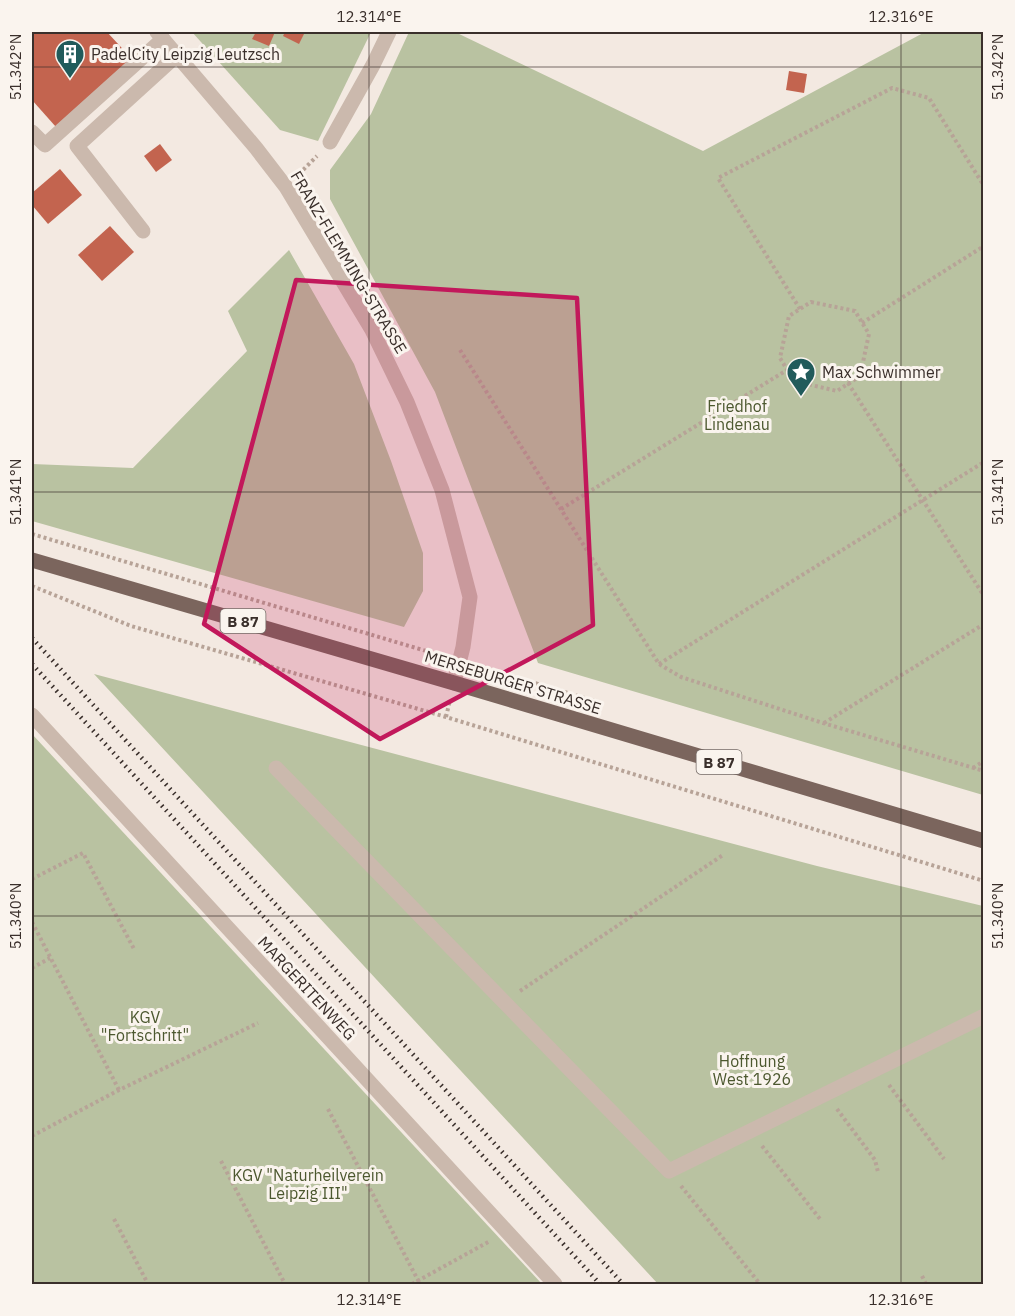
<svg xmlns="http://www.w3.org/2000/svg" width="1015" height="1316" viewBox="0 0 1015 1316" font-family="'IBM Plex Sans',sans-serif">
<rect width="100%" height="100%" fill="#f3e9e1"/>
<g fill="#b9c2a1">
<polygon points="192,32 371,32 318,141 280,130"/>
<polygon points="409,32 455,32 703,151 925,32 983,32 983,795 538,663 435,392 330,199 330,170 371,114"/>
<polygon points="289,250 354,364 391,461 423,553 423,591 404,627 32,521 32,464 133,468 247,351 228,311"/>
<polygon points="94,674 817,866 983,906 983,1284 658,1284"/>
<polygon points="32,734 542,1284 32,1284"/>
</g>
<g fill="#c3644f">
<polygon points="32,32 107,32 132,59 56,127 32,100"/>
<polygon points="256,32 275,32 269,46 252,39"/>
<polygon points="285,32 305,32 299,44 283,36"/>
<polygon points="789,71 807,74 804,93 786,90"/>
<polygon points="160,144 172,160 156,172 144,156"/>
<polygon points="60,169 82,195 48,224 32,205 32,193"/>
<polygon points="110,226 134,252 102,281 78,255"/>
</g>
<g fill="none" stroke-linecap="round" stroke-linejoin="round">
<g stroke="#b7a397" stroke-width="4" stroke-dasharray="3 3" stroke-linecap="butt">
<polyline points="299,174 317,156"/>
<polygon points="811,302 855,311 869,334 860,376 837,391 794,381 780,358 789,316"/>
<polyline points="800,309 718,178 892,88 929,98 984,186"/>
<polyline points="862,323 984,246"/>
<polyline points="460,350 659,664 681,677 823,723 984,771"/>
<polyline points="848,383 984,596"/>
<polyline points="561,509 787,370"/>
<polyline points="32,534 443,656"/>
<polyline points="32,586 131,626 446,717 984,881"/>
<polyline points="659,664 984,462"/>
<polyline points="478,666 598,702"/>
<polyline points="446,717 450,700"/>
<polyline points="824,723 984,624"/>
<polyline points="973,768 984,761"/>
<polyline points="32,879 83,853 134,949"/>
<polyline points="32,922 119,1090"/>
<polyline points="32,968 50,958"/>
<polyline points="520,991 723,855"/>
<polyline points="889,1085 944,1159"/>
<polyline points="328,1109 420,1284"/>
<polyline points="837,1109 875,1160 878,1172"/>
<polyline points="32,1136 119,1090 258,1023"/>
<polyline points="762,1146 820,1219"/>
<polyline points="221,1161 285,1284"/>
<polyline points="681,1186 760,1284"/>
<polyline points="114,1219 148,1284"/>
<polyline points="922,1276 926,1284"/>
<polyline points="412,1284 490,1241"/>
</g>
<g stroke="#cbb9ad" stroke-width="15">
<polyline points="157,32 256,148 286,187 372,330 407,402 442,490 470,597 463,647 454,683"/>
<polyline points="32,132 45,145 163,39"/>
<polyline points="330,142 373,65 389,32"/>
<polyline points="143,231 77,146 177,55"/>
<polyline points="32,715 555,1284"/>
<polyline points="276,768 669,1171 984,1016"/>
</g>
<polyline stroke="#7b655d" stroke-width="15" points="32,560 454,683 984,841"/>
<g stroke="#3a2f2b" stroke-width="4.5" stroke-dasharray="1.5 4.5" stroke-linecap="butt">
<polyline points="32,638 623,1284"/>
<polyline points="32,664 600,1284"/>
</g>
</g>
<path fill="#c2185b" fill-opacity="0.2" stroke="#c2185b" stroke-width="4.5" stroke-linejoin="round" d="M296,280L577,298L593,625L380,739L204,624Z"/>
<path fill="none" stroke="#3a2f2b" stroke-width="1.5" stroke-opacity="0.45" d="M369,32V1284M901,32V1284M32,67H984M32,492H984M32,916H984"/>
<defs>
<g id="building-pin" transform="scale(1.5)"><path d="M0 17L-7.5 6A9.5 9.5 0 1 1 7.5 6Z" fill="#215b5b" stroke="#faf4ee"/><path d="M-4-6H4V6H1V3H-1V6H-4ZM-2.5-4.3h1.7v1.8h-1.7ZM.8-4.3h1.7v1.8H.8ZM-2.5-1h1.7V.8h-1.7ZM.8-1h1.7V.8H.8Z" fill="#fff"/></g>
<g id="sight-pin" transform="scale(1.5)"><path d="M0 17L-7.5 6A9.5 9.5 0 1 1 7.5 6Z" fill="#215b5b" stroke="#faf4ee"/><path d="M0-6L1.8-2.2L6-1.7L2.9 1.2L3.7 5.4L0 3.3L-3.7 5.4L-2.9 1.2L-6-1.7L-1.8-2.2Z" fill="#fff"/></g>
</defs>
<g fill-rule="evenodd">
<use href="#building-pin" x="70" y="54"/>
<use href="#sight-pin" x="801" y="372"/>
</g>
<g text-anchor="middle" dominant-baseline="central" stroke-width="6" stroke-linejoin="round" paint-order="stroke">
<g fill="#faf4ee" stroke="#746a66" stroke-width="1.5">
<rect x="220.5" y="609" width="45" height="24" rx="4.5"/>
<rect x="696.5" y="750" width="45" height="24" rx="4.5"/>
</g>
<g font-size="15" font-weight="bold" fill="#3a2f2b">
<text x="243" y="621">B 87</text>
<text x="719" y="762">B 87</text>
</g>
<g font-size="16" fill="#3a2f2b" stroke="#faf4ee" text-anchor="start">
<text x="91" y="54">PadelCity Leipzig Leutzsch</text>
<text x="822" y="372">Max Schwimmer</text>
</g>
<g font-size="16" fill="#3a2f2b" stroke="#faf4ee">
<text transform="translate(349 262) rotate(59)">FRANZ-FLEMMING-STRASSE</text>
<text transform="translate(513 682) rotate(17)">MERSEBURGER STRASSE</text>
<text transform="translate(307 988) rotate(47)">MARGERITENWEG</text>
</g>
<g font-size="16" fill="#4c582f" stroke="#faf4ee">
<text x="737" y="406">Friedhof<tspan x="737" dy="18">Lindenau</tspan></text>
<text x="145" y="1017">KGV<tspan x="145" dy="18">"Fortschritt"</tspan></text>
<text x="752" y="1061">Hoffnung<tspan x="752" dy="18">West 1926</tspan></text>
<text x="308" y="1175">KGV "Naturheilverein<tspan x="308" dy="18">Leipzig III"</tspan></text>
</g>
</g>
<rect width="1015" height="1316" fill="none" stroke="#faf4ee" stroke-width="66"/>
<rect x="33" y="33" width="949" height="1250" fill="none" stroke="#3a2f2b" stroke-width="2"/>
<g font-size="15" text-anchor="middle" fill="#3a2f2b">
<text x="369" y="22">12.314°E</text>
<text x="901" y="22">12.316°E</text>
<text transform="translate(16 67) rotate(-90)" y="5">51.342°N</text>
<text transform="translate(998 67) rotate(-90)" y="5">51.342°N</text>
<text transform="translate(16 492) rotate(-90)" y="5">51.341°N</text>
<text transform="translate(998 492) rotate(-90)" y="5">51.341°N</text>
<text transform="translate(16 916) rotate(-90)" y="5">51.340°N</text>
<text transform="translate(998 916) rotate(-90)" y="5">51.340°N</text>
<text x="369" y="1305">12.314°E</text>
<text x="901" y="1305">12.316°E</text>
</g>
</svg>
